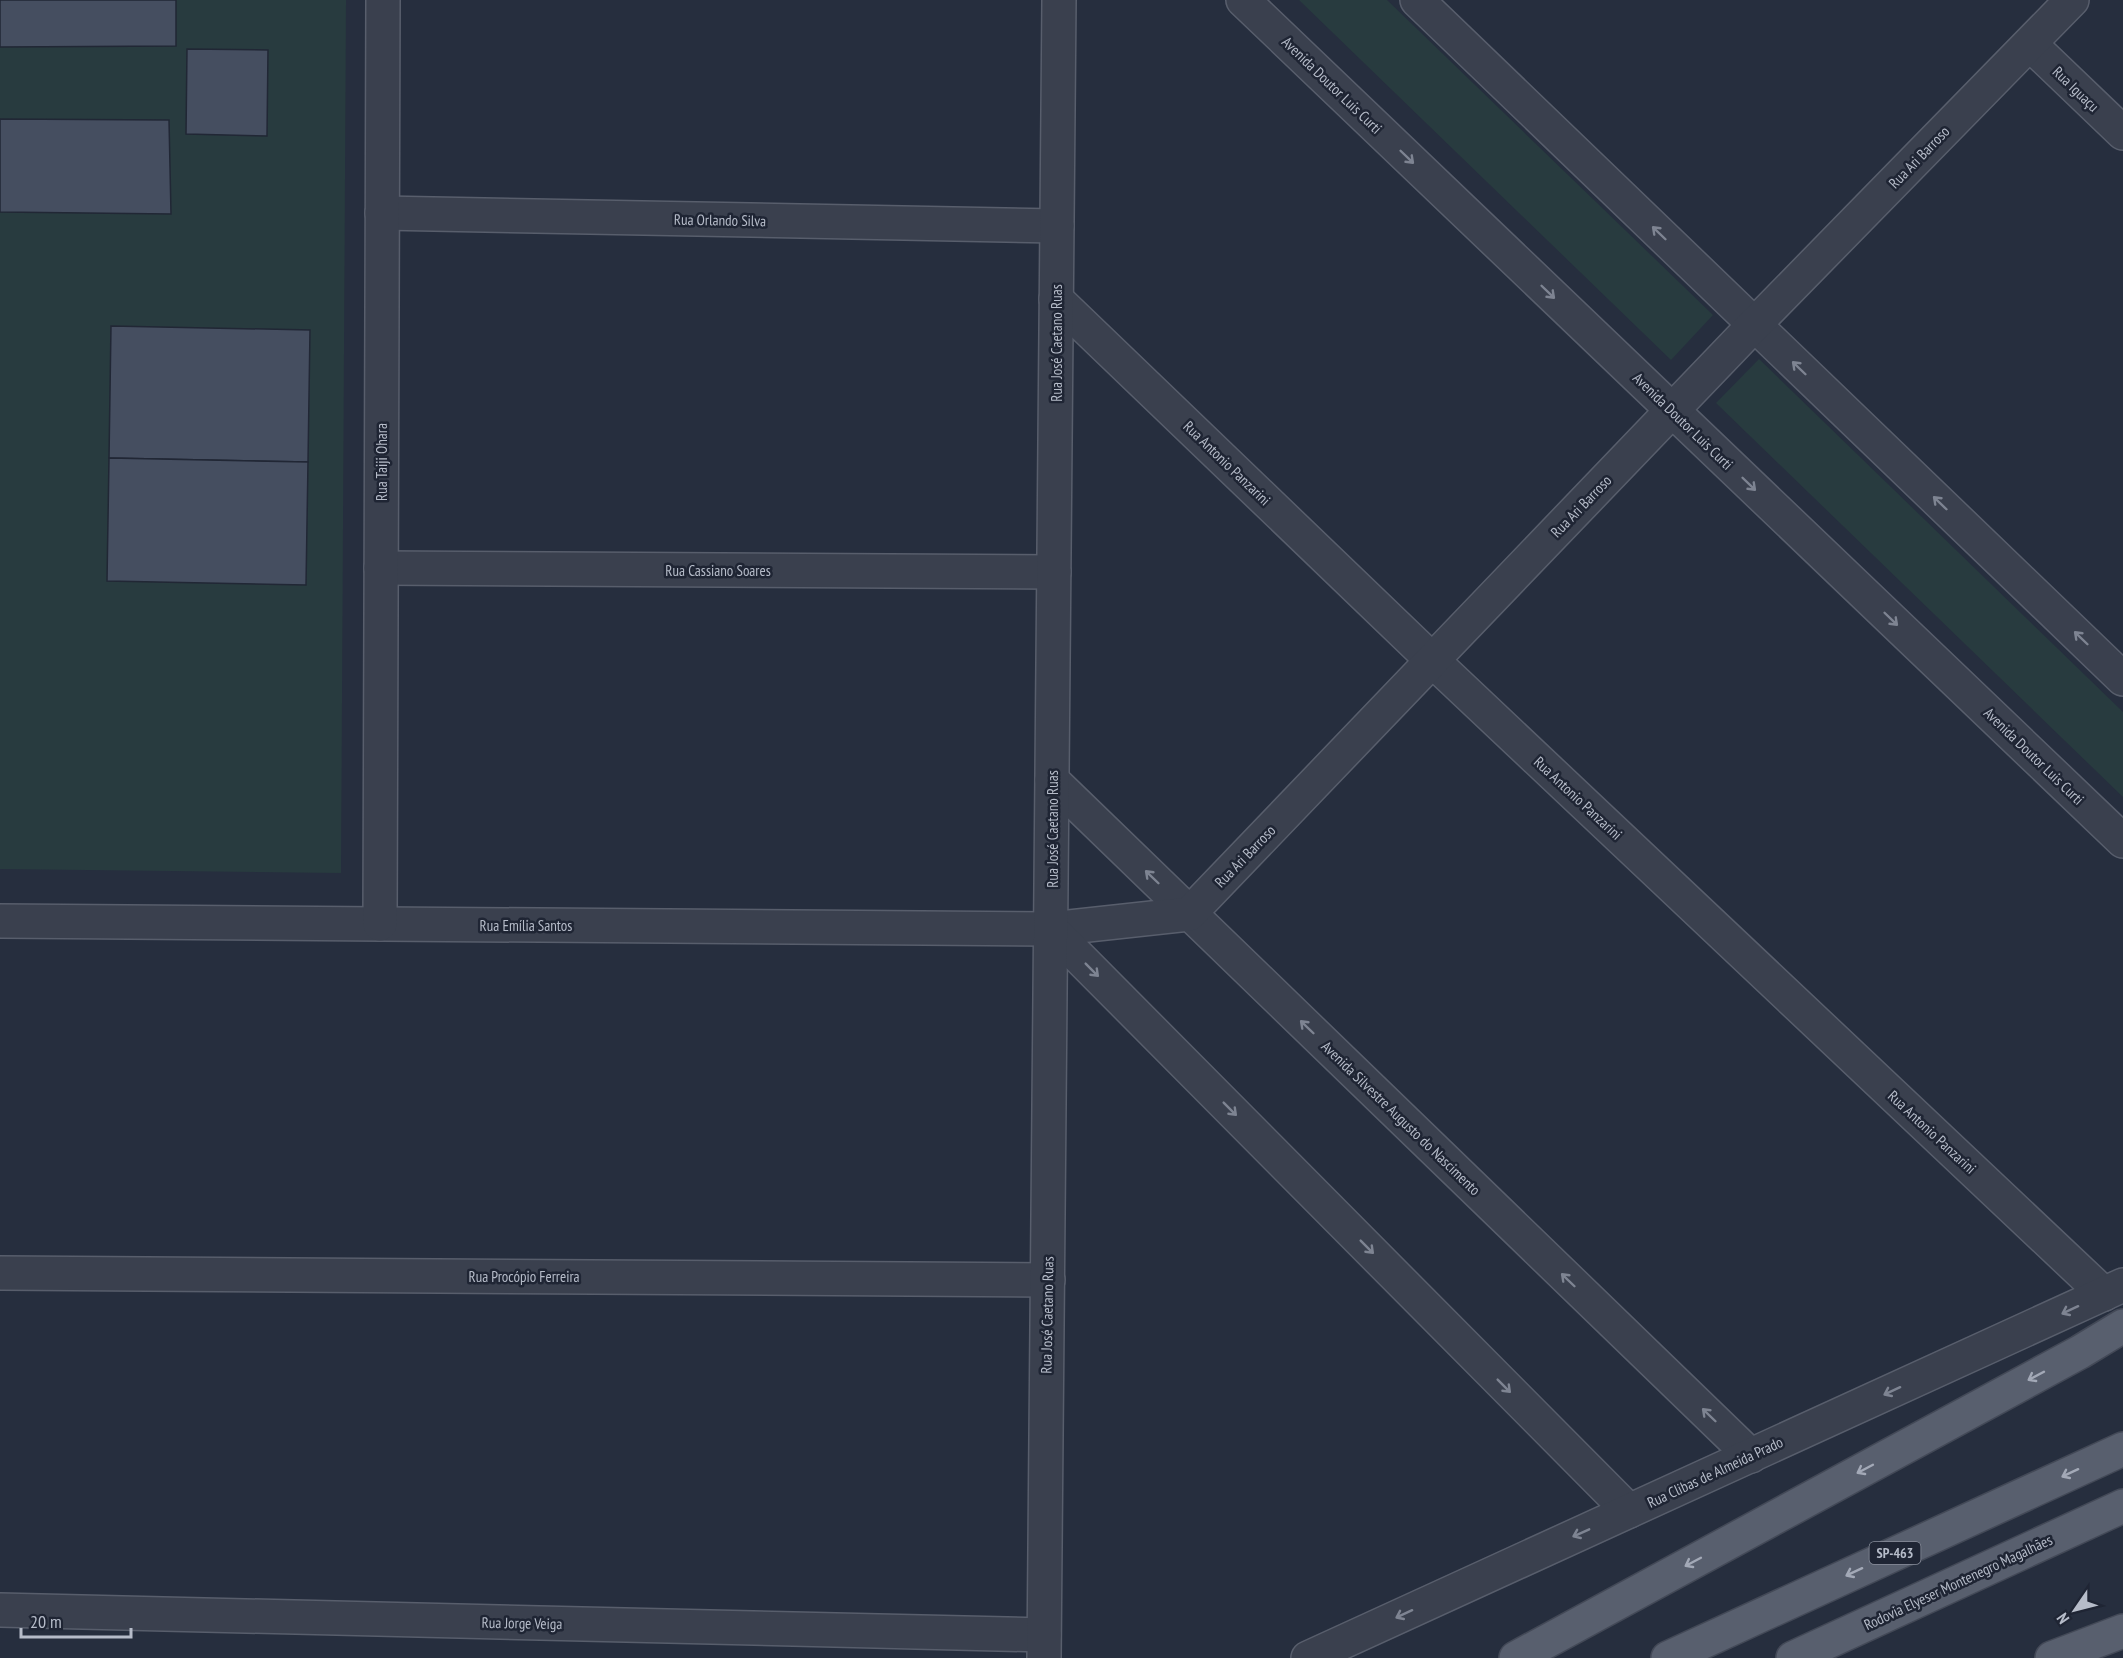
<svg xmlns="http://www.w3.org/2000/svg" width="2123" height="1658" viewBox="0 0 2123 1658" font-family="'PT Sans Narrow',sans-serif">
<rect width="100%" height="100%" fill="#262e3e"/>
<g fill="#283b3f">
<polygon points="0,0 346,0 341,873 0,869"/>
<polygon points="1299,0 1387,0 1713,315 1671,360"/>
<polygon points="1759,359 2123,712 2123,797 1716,403"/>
</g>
<g fill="#454e60" stroke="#212735" stroke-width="1.5">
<polygon points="0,0 176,0 176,46 0,47"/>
<polygon points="187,49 268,50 267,136 186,134"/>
<polygon points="0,119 169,120 171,214 0,212"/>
<polygon points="111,326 310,330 308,462 109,458"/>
<polygon points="109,458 308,462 306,585 107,581"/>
</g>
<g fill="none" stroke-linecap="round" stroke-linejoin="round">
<g stroke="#585e6c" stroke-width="36">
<g id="minor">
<polyline points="1243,0 2123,841"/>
<polyline points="1417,0 2123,679"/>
<polyline points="2030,44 2123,133"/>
<polyline points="382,213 1057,226"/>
<polyline points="1056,299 1433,661 2104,1294"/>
<polyline points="381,568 1054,572"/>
<polyline points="1052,780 1751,1456"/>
<polyline points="0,921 1051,929 1189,914 1754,325 2072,0"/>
<polyline points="380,924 383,0"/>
<polyline points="1051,929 1629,1511"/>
<polyline points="0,1273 1048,1280"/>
<polyline points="0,1610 1044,1635"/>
<polyline points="1044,1658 1059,0"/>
</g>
</g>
<g stroke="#585e6c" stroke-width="36">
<polyline id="tertiary" points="1308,1658 2123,1285"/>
</g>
<g stroke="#434957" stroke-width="36">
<g id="primary">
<polyline points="1516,1658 2080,1352 2123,1326"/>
<polyline points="1668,1658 2123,1449"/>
<polyline points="1793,1658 2123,1506"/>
<polyline points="2052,1658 2123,1631"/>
</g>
</g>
<use href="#minor" stroke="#3a404e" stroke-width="33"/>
<use href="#tertiary" stroke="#3a404e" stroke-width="33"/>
<use href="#primary" stroke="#585f6e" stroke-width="33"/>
</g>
<defs><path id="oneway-shaft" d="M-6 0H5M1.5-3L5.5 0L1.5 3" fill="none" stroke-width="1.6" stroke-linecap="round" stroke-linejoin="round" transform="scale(1.5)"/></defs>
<g stroke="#7e8492">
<use href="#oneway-shaft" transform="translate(1407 157) rotate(44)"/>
<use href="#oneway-shaft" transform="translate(1659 233) rotate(-136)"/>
<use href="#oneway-shaft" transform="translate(1548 292) rotate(44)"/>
<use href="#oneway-shaft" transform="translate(1799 368) rotate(-136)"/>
<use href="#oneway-shaft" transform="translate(1749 484) rotate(44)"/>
<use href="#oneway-shaft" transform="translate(1940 503) rotate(-136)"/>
<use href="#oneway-shaft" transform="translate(1891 619) rotate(44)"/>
<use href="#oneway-shaft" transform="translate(2081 638) rotate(-136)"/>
<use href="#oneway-shaft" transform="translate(1152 877) rotate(-136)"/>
<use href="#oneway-shaft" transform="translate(1092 970) rotate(45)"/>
<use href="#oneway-shaft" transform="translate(1307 1027) rotate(-136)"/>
<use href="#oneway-shaft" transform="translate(1230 1109) rotate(45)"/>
<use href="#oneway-shaft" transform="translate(1367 1247) rotate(45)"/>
<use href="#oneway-shaft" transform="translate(1568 1280) rotate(-136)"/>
<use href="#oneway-shaft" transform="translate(2070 1310) rotate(155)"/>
<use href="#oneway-shaft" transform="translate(1504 1386) rotate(45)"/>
<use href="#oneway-shaft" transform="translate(1892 1391) rotate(155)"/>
<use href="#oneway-shaft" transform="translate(1709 1415) rotate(-136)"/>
<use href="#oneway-shaft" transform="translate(1581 1533) rotate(156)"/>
<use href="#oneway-shaft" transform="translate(1404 1614) rotate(155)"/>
</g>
<g stroke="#a3a9b7">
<use href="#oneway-shaft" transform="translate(2036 1376) rotate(152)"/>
<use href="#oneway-shaft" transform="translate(1865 1469) rotate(152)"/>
<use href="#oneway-shaft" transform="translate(2070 1473) rotate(155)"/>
<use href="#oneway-shaft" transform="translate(1693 1562) rotate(152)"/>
<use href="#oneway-shaft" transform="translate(1854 1572) rotate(155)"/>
</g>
<g text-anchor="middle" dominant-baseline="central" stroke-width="5" stroke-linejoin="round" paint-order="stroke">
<rect fill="#1f2534" stroke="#898f9c" stroke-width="1.5" x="1869.5" y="1542" width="51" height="22" rx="4.5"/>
<g font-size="14" font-weight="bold" fill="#b6bcc9">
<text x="1895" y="1553">SP-463</text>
</g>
<g font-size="15" fill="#b6bcc9" stroke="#1f2534">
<text transform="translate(1332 85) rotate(44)">Avenida Doutor Luis Curti</text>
<text transform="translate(2076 89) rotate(44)">Rua Iguaçu</text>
<text transform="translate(1919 157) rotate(-46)">Rua Ari Barroso</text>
<text transform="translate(720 220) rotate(1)">Rua Orlando Silva</text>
<text transform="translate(1056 343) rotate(-90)">Rua José Caetano Ruas</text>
<text transform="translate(1683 421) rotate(44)">Avenida Doutor Luis Curti</text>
<text transform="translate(381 462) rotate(-90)">Rua Taiji Ohara</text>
<text transform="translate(1227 463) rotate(44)">Rua Antonio Panzarini</text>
<text transform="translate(1581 506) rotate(-46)">Rua Ari Barroso</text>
<text x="718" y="570">Rua Cassiano Soares</text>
<text transform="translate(2034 756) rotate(44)">Avenida Doutor Luis Curti</text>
<text transform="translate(1578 798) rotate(43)">Rua Antonio Panzarini</text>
<text transform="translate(1052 829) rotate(-90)">Rua José Caetano Ruas</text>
<text transform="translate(1245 856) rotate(-46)">Rua Ari Barroso</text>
<text x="526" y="925">Rua Emília Santos</text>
<text transform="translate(1401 1118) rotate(44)">Avenida Silvestre Augusto do Nascimento</text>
<text transform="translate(1932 1132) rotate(43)">Rua Antonio Panzarini</text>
<text x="524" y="1276">Rua Procópio Ferreira</text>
<text transform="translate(1047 1315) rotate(-89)">Rua José Caetano Ruas</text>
<text transform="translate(1715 1472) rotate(-25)">Rua Clibas de Almeida Prado</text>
<text transform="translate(1958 1582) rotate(-25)">Rodovia Elyeser Montenegro Magalhães</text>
<text transform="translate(522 1623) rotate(1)">Rua Jorge Veiga</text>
</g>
</g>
<g transform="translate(2075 1610) rotate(235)" stroke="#1f2534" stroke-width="4.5" paint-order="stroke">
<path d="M0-4.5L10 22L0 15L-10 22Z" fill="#b6bcc9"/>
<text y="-9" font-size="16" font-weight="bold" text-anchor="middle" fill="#b6bcc9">N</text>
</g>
<path d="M21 1628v9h110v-9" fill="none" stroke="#b6bcc9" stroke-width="3"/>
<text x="30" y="1628" font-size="18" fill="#b6bcc9" stroke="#1f2534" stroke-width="4.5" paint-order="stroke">20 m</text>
</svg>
